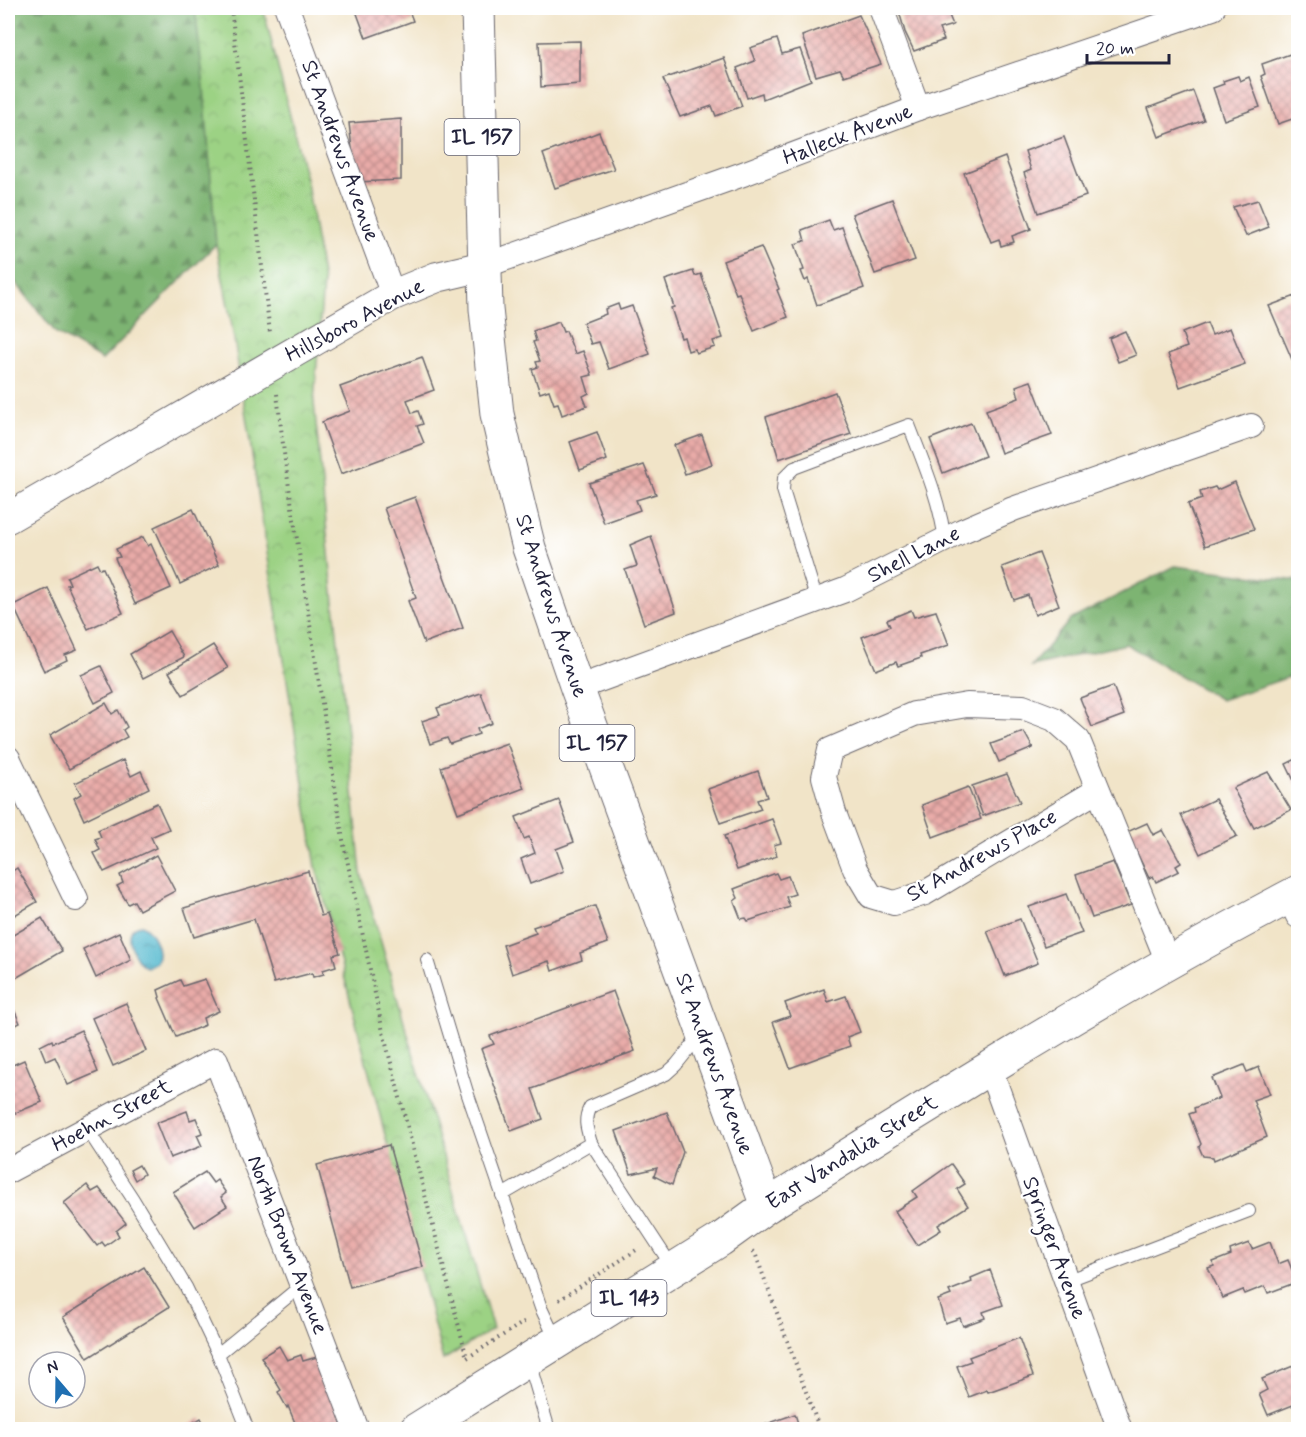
<svg xmlns="http://www.w3.org/2000/svg" width="1306" height="1437" viewBox="0 0 1306 1437" font-family="Mynerve,sans-serif">
<defs>
<pattern id="forest-firs" width="22" height="20" patternUnits="userSpaceOnUse" patternTransform="scale(1.5)"><rect width="22" height="20" fill="#7db472"/><path d="M5 1l3.5 6h-7zM16 11l3.5 6h-7z" fill="#66925f"/></pattern>
<pattern id="park-crowns" width="20" height="18" patternUnits="userSpaceOnUse" patternTransform="scale(1.5)"><rect width="20" height="18" fill="#9cd284"/><path d="M2 6a3 3 0 1 1 6 0M12 15a3 3 0 1 1 6 0" fill="none" stroke="#86b473"/></pattern>
<pattern id="water-ripples" width="26" height="14" patternUnits="userSpaceOnUse" patternTransform="scale(1.5)"><rect width="26" height="14" fill="#4fb7cd"/><path d="M2 4q2-2 4 0t4 0M15 11q2-2 4 0t4 0" fill="none" stroke="#4194a8"/></pattern>
<pattern id="building-cross-hatch" width="8" height="8" patternUnits="userSpaceOnUse" patternTransform="scale(1.5)"><rect width="8" height="8" fill="#e9aba8"/><path d="M0 0l8 8M0 8l8-8" fill="none" stroke="#bc8b8a"/></pattern>
</defs>
<rect width="100%" height="100%" fill="#fff"/>
<filter id="ink" filterUnits="userSpaceOnUse"><feTurbulence type="fractalNoise" baseFrequency=".0167" numOctaves="2"/><feDisplacementMap in="SourceGraphic" scale="12" xChannelSelector="R" yChannelSelector="G"/><feConvolveMatrix kernelMatrix="1 2 1 2 8 2 1 2 1" color-interpolation-filters="sRGB"/></filter>
<filter id="wash" filterUnits="userSpaceOnUse"><feTurbulence type="fractalNoise" baseFrequency=".008" numOctaves="4" result="noise"/><feDisplacementMap in="SourceGraphic" scale="24" xChannelSelector="R" yChannelSelector="G"/><feGaussianBlur stdDeviation="1.35" result="paint"/><feColorMatrix in="noise" values="0 0 0 0 0 0 0 0 0 0 0 0 0 0 0 0 0 1.4 0 .05"/><feComposite in="paint" operator="in"/></filter>
<g filter="url(#wash)">
<rect width="100%" height="100%" fill="#f1e4c8"/>
<g fill="url(#forest-firs)" stroke="#506b56" stroke-width="1.5">
<polygon points="8,8 195,8 204,87 216,244 102,360 56,333 8,273"/>
<polygon points="1175,566 1298,581 1298,674 1221,700 1126,644 1031,666 1070,620"/>
</g>
<polygon fill="url(#park-crowns)" stroke="#5f7a60" stroke-width="1.5" points="195,8 263,8 307,183 323,282 314,403 361,873 493,1329 443,1360 316,867 232,326 216,244 204,87"/>
<path fill="url(#water-ripples)" stroke="#386c84" stroke-width="1.5" d="M142,925C153,932 162,950 156,962L147,967C135,964 118,927 142,925Z"/>
<g id="blocks">
<g fill="url(#building-cross-hatch)">
<polygon points="355,8 408,8 413,21 366,38"/>
<polygon points="898,8 946,8 953,25 939,29 944,40 914,51 905,32"/>
<polygon points="859,15 881,64 844,76 840,69 816,76 802,36"/>
<polygon points="777,39 782,54 800,49 811,80 763,99 762,93 747,98 737,68 755,61 750,48"/>
<polygon points="580,41 580,84 541,87 539,42"/>
<polygon points="1293,53 1296,62 1298,61 1298,117 1278,124 1261,76 1265,74 1262,64"/>
<polygon points="724,58 742,106 716,116 712,106 680,117 663,79"/>
<polygon points="1238,76 1240,81 1249,77 1260,107 1224,120 1213,88 1224,84 1223,81"/>
<polygon points="1193,91 1204,120 1159,137 1148,108"/>
<polygon points="401,119 401,180 356,182 349,123"/>
<polygon points="599,132 614,169 555,188 543,154"/>
<polygon points="1064,137 1086,196 1038,213 1024,173 1031,170 1025,151"/>
<polygon points="1005,157 1031,229 1012,236 1014,242 1001,246 999,239 991,242 964,173"/>
<polygon points="892,199 915,260 875,274 852,214"/>
<polygon points="1258,200 1269,227 1246,236 1233,207"/>
<polygon points="829,220 833,230 842,227 864,288 817,305 808,279 805,281 801,271 804,270 795,244 805,241 802,230"/>
<polygon points="761,247 779,289 777,290 788,317 754,331 739,293 736,294 723,261"/>
<polygon points="693,271 695,276 701,274 723,338 713,341 715,347 696,353 694,349 688,351 684,337 681,338 671,308 674,307 665,280"/>
<polygon points="1298,295 1298,362 1294,364 1269,306"/>
<polygon points="618,304 620,310 632,306 650,354 609,369 599,342 591,344 583,323 606,314 605,309"/>
<polygon points="559,322 563,332 566,331 575,354 583,351 592,375 584,377 589,393 583,396 587,406 562,415 558,403 554,404 549,390 540,393 532,369 538,367 536,362 540,361 533,342 536,341 533,331"/>
<polygon points="1207,323 1212,335 1230,328 1245,364 1180,387 1168,354 1187,347 1182,333"/>
<polygon points="1125,331 1136,355 1118,362 1109,338"/>
<polygon points="422,357 434,390 407,400 412,413 418,411 423,424 417,426 424,443 341,474 322,422 350,411 340,387"/>
<polygon points="1031,381 1052,435 1001,453 986,410 1019,398 1016,386"/>
<polygon points="835,392 851,434 779,459 766,417"/>
<polygon points="971,423 985,456 943,473 930,439"/>
<polygon points="597,432 607,460 580,470 570,442"/>
<polygon points="702,435 712,464 685,474 674,445"/>
<polygon points="644,465 656,494 636,500 640,510 604,523 589,483"/>
<polygon points="1235,482 1254,529 1205,546 1188,504 1202,499 1200,492 1215,487 1217,490"/>
<polygon points="415,497 463,628 424,643 408,601 416,598 384,508"/>
<polygon points="193,509 219,565 180,584 154,527"/>
<polygon points="651,536 676,612 644,624 625,570 637,566 630,545"/>
<polygon points="143,537 148,546 151,544 171,588 135,604 115,558 120,557 116,549"/>
<polygon points="1039,553 1059,605 1035,615 1028,595 1014,600 1002,567"/>
<polygon points="97,563 100,569 103,568 123,613 88,629 67,585 70,584 67,577"/>
<polygon points="48,588 77,650 65,655 67,660 44,671 13,605"/>
<polygon points="911,610 914,617 936,611 949,645 920,655 921,658 898,666 896,662 876,670 862,637 890,626 887,620"/>
<polygon points="169,631 184,657 143,678 130,654"/>
<polygon points="213,645 228,668 183,695 169,672"/>
<polygon points="101,666 114,693 95,703 81,675"/>
<polygon points="1113,686 1124,715 1092,727 1080,698"/>
<polygon points="481,693 492,723 477,729 479,734 450,744 447,738 430,744 422,721 440,715 437,708"/>
<polygon points="106,703 112,714 118,710 127,727 123,730 127,737 69,769 50,735"/>
<polygon points="1024,732 1033,748 999,762 991,744"/>
<polygon points="507,743 524,788 458,813 441,767"/>
<polygon points="1298,758 1298,789 1286,764"/>
<polygon points="123,760 131,776 141,771 149,788 84,820 74,798 81,794 75,783"/>
<polygon points="758,771 767,797 757,800 761,809 720,823 708,789"/>
<polygon points="1268,772 1291,810 1254,828 1233,788"/>
<polygon points="1007,774 1020,802 983,816 972,786"/>
<polygon points="968,787 981,819 933,837 922,805"/>
<polygon points="1215,799 1237,836 1200,854 1181,815"/>
<polygon points="559,800 574,842 556,849 564,871 530,884 521,859 535,853 529,837 524,839 516,817"/>
<polygon points="157,803 169,829 151,837 156,848 104,872 94,853 100,850 95,839 101,837 98,830"/>
<polygon points="772,819 781,843 774,845 777,856 737,870 724,836"/>
<polygon points="1147,823 1153,835 1163,830 1181,863 1176,866 1179,871 1156,882 1153,876 1149,878 1127,832"/>
<polygon points="156,855 175,891 139,910 134,901 128,904 117,886 123,883 120,875"/>
<polygon points="1113,862 1131,905 1092,918 1076,875"/>
<polygon points="17,868 37,902 8,919 8,874"/>
<polygon points="308,871 321,916 327,914 340,953 333,955 336,966 323,970 324,974 313,977 312,973 274,983 254,919 194,937 184,908"/>
<polygon points="776,873 779,879 788,876 795,894 786,897 790,907 748,921 746,918 741,919 734,901 738,898 734,889"/>
<polygon points="1066,894 1082,933 1044,946 1029,907"/>
<polygon points="595,906 608,943 580,953 582,960 552,971 549,961 512,974 503,945 536,933 533,927"/>
<polygon points="42,918 62,951 9,982 8,978 8,938"/>
<polygon points="1020,919 1038,963 1005,976 987,931"/>
<polygon points="119,932 131,960 96,978 83,949"/>
<polygon points="205,979 219,1011 203,1018 205,1025 176,1037 159,998 160,997 158,990 180,980 183,986"/>
<polygon points="824,989 828,1002 846,996 860,1032 847,1037 850,1046 790,1068 773,1022 790,1016 785,1003"/>
<polygon points="613,991 635,1051 532,1089 543,1119 511,1131 481,1049 494,1044 490,1036"/>
<polygon points="8,996 20,1023 8,1029"/>
<polygon points="126,1003 146,1051 113,1066 92,1018"/>
<polygon points="81,1030 98,1072 68,1085 55,1057 46,1061 40,1046 52,1040 53,1043"/>
<polygon points="24,1060 42,1102 13,1114 8,1101 8,1067"/>
<polygon points="1244,1065 1247,1072 1259,1067 1270,1094 1253,1100 1267,1137 1214,1160 1213,1157 1203,1156 1199,1147 1201,1144 1189,1114 1195,1112 1194,1108 1220,1098 1212,1078"/>
<polygon points="187,1111 190,1120 196,1118 202,1133 197,1135 202,1146 170,1158 156,1123"/>
<polygon points="667,1112 683,1152 672,1185 654,1176 657,1168 631,1174 616,1131"/>
<polygon points="389,1145 423,1267 350,1287 317,1165"/>
<polygon points="951,1164 965,1184 957,1189 968,1206 938,1225 941,1230 917,1245 895,1211 917,1197 913,1191"/>
<polygon points="139,1165 144,1174 135,1180 130,1170"/>
<polygon points="205,1172 213,1183 217,1180 226,1193 221,1197 227,1206 195,1227 173,1192"/>
<polygon points="87,1185 92,1192 99,1188 126,1223 116,1231 119,1236 105,1246 102,1242 97,1246 64,1203"/>
<polygon points="1270,1242 1278,1264 1288,1260 1297,1282 1268,1293 1265,1286 1245,1294 1243,1290 1223,1298 1208,1268 1214,1266 1213,1262 1231,1255 1230,1250 1249,1243 1252,1249"/>
<polygon points="144,1267 169,1307 88,1358 63,1317"/>
<polygon points="990,1270 1003,1305 983,1312 985,1318 963,1326 960,1318 945,1323 938,1300 951,1295 949,1291 972,1282 971,1278"/>
<polygon points="1019,1338 1033,1376 988,1392 987,1390 969,1397 957,1366 971,1361 969,1357"/>
<polygon points="279,1346 287,1360 301,1355 303,1361 324,1355 346,1430 298,1430 288,1406 287,1408 278,1392 281,1390 261,1357"/>
<polygon points="1293,1366 1295,1370 1298,1369 1298,1403 1268,1415 1259,1394 1267,1390 1262,1379"/>
<polygon points="795,1414 800,1430 753,1430 753,1429"/>
<polygon points="201,1418 207,1430 180,1430"/>
</g>
</g>
</g>
<g filter="url(#ink)">
<use href="#blocks" fill-opacity="0" stroke="#6a666c" stroke-width="1.5"/>
<g fill="none" stroke-linecap="round" stroke-linejoin="round">
<g stroke="#6a666c" stroke-width="14">
<g id="service">
<path d="M817,601L783,490L784,478L794,468L909,425C924,464 939,498 945,540"/>
<polyline points="427,960 467,1092 541,1308 557,1342"/>
<polyline points="87,1129 133,1199 186,1287 218,1354"/>
<path d="M591,1143C587,1129 583,1120 590,1107L666,1074L676,1065L700,1035"/>
<polyline points="502,1195 591,1143 673,1268"/>
<polyline points="1066,1281 1249,1211"/>
<polyline points="529,1362 549,1430"/>
<polyline points="248,1430 218,1354 302,1285"/>
</g>
</g>
<g stroke="#6a666c" stroke-width="26">
<g id="minor">
<polyline points="287,8 393,295"/>
<polyline points="881,8 918,108"/>
<polyline points="484,266 743,174 918,108 1213,8"/>
<polyline points="577,688 845,590 962,531 1013,509 1251,426"/>
<polyline points="8,758 76,899"/>
<polyline points="1098,790 925,893 894,903 871,896 855,869 834,813 824,777 830,750 914,714 967,705 1023,707 1054,719 1078,740 1168,962"/>
<polyline points="1289,897 1298,916"/>
<polyline points="989,1066 1120,1430"/>
<polyline points="8,1171 216,1060 357,1430"/>
</g>
</g>
<g stroke="#6a666c" stroke-width="32">
<polyline id="tertiary" points="8,518 393,295 437,277 484,266"/>
</g>
<g stroke="#6a666c" stroke-width="35">
<path id="secondary" d="M767,1206C941,1097 1116,987 1298,892"/>
</g>
<g stroke="#6a666c" stroke-width="35">
<polyline id="primary" points="416,1430 720,1240 767,1206 577,688 529,548 519,508 497,414 486,309 478,8"/>
</g>
<g stroke="#6a666c" stroke-width="4" stroke-dasharray="1.5 4.5" stroke-linecap="butt">
<polyline points="231,8 270,333"/>
<polyline points="277,394 285,461 343,840 383,1032 467,1358 527,1320"/>
<polyline points="753,1251 755,1253 820,1430"/>
<polyline points="559,1300 638,1249"/>
</g>
<use href="#service" stroke="#fff" stroke-width="12"/>
<use href="#minor" stroke="#fff" stroke-width="24"/>
<use href="#tertiary" stroke="#fff" stroke-width="30"/>
<use href="#secondary" stroke="#fff" stroke-width="33"/>
<use href="#primary" stroke="#fff" stroke-width="33"/>
</g>
</g>
<g text-anchor="middle" dominant-baseline="central" stroke-width="4.5" stroke-linejoin="round" paint-order="stroke">
<g fill="#fff" stroke="#646476" stroke-width="1.5">
<rect x="444.5" y="119" width="75" height="36" rx="4.5"/>
<rect x="559.5" y="725" width="75" height="36" rx="4.5"/>
<rect x="591.5" y="1280" width="75" height="36" rx="4.5"/>
</g>
<g font-size="21" font-weight="bold" fill="#22223b">
<text x="482" y="137">IL 157</text>
<text x="597" y="743">IL 157</text>
<text x="629" y="1298">IL 143</text>
</g>
<g font-size="22" fill="#22223b" stroke="#fff">
<text transform="translate(848 135) rotate(-21)">Halleck Avenue</text>
<text transform="translate(340 151) rotate(70)">St Andrews Avenue</text>
<text transform="translate(355 321) rotate(-28)">Hillsboro Avenue</text>
<text transform="translate(914 555) rotate(-27)">Shell Lane</text>
<text transform="translate(551 606) rotate(72)">St Andrews Avenue</text>
<text transform="translate(982 856) rotate(-29)">St Andrews Place</text>
<text transform="translate(714 1064) rotate(70)">St Andrews Avenue</text>
<text transform="translate(112 1116) rotate(-28)">Hoehn Street</text>
<text transform="translate(852 1153) rotate(-32)">East Vandalia Street</text>
<text transform="translate(287 1245) rotate(69)">North Brown Avenue</text>
<text transform="translate(1054 1248) rotate(70)">Springer Avenue</text>
</g>
</g>
<rect width="1306" height="1437" fill="none" stroke="#fff" stroke-width="30"/>
<g transform="translate(57 1380) rotate(340)"><circle r="28" fill="#ffffff" stroke="#a7a7b1" stroke-width="1.5"/>
<path d="M0-4.5L10 22L0 15L-10 22Z" fill="#1f6fb2"/>
<text y="-9" font-size="16" font-weight="bold" text-anchor="middle" fill="#22223b">N</text>
</g>
<path d="M1087 54v9h82v-9" fill="none" stroke="#22223b" stroke-width="3"/>
<text x="1096" y="54" font-size="18" fill="#22223b" stroke="#ffffff" stroke-width="4.5" paint-order="stroke">20 m</text>
</svg>
